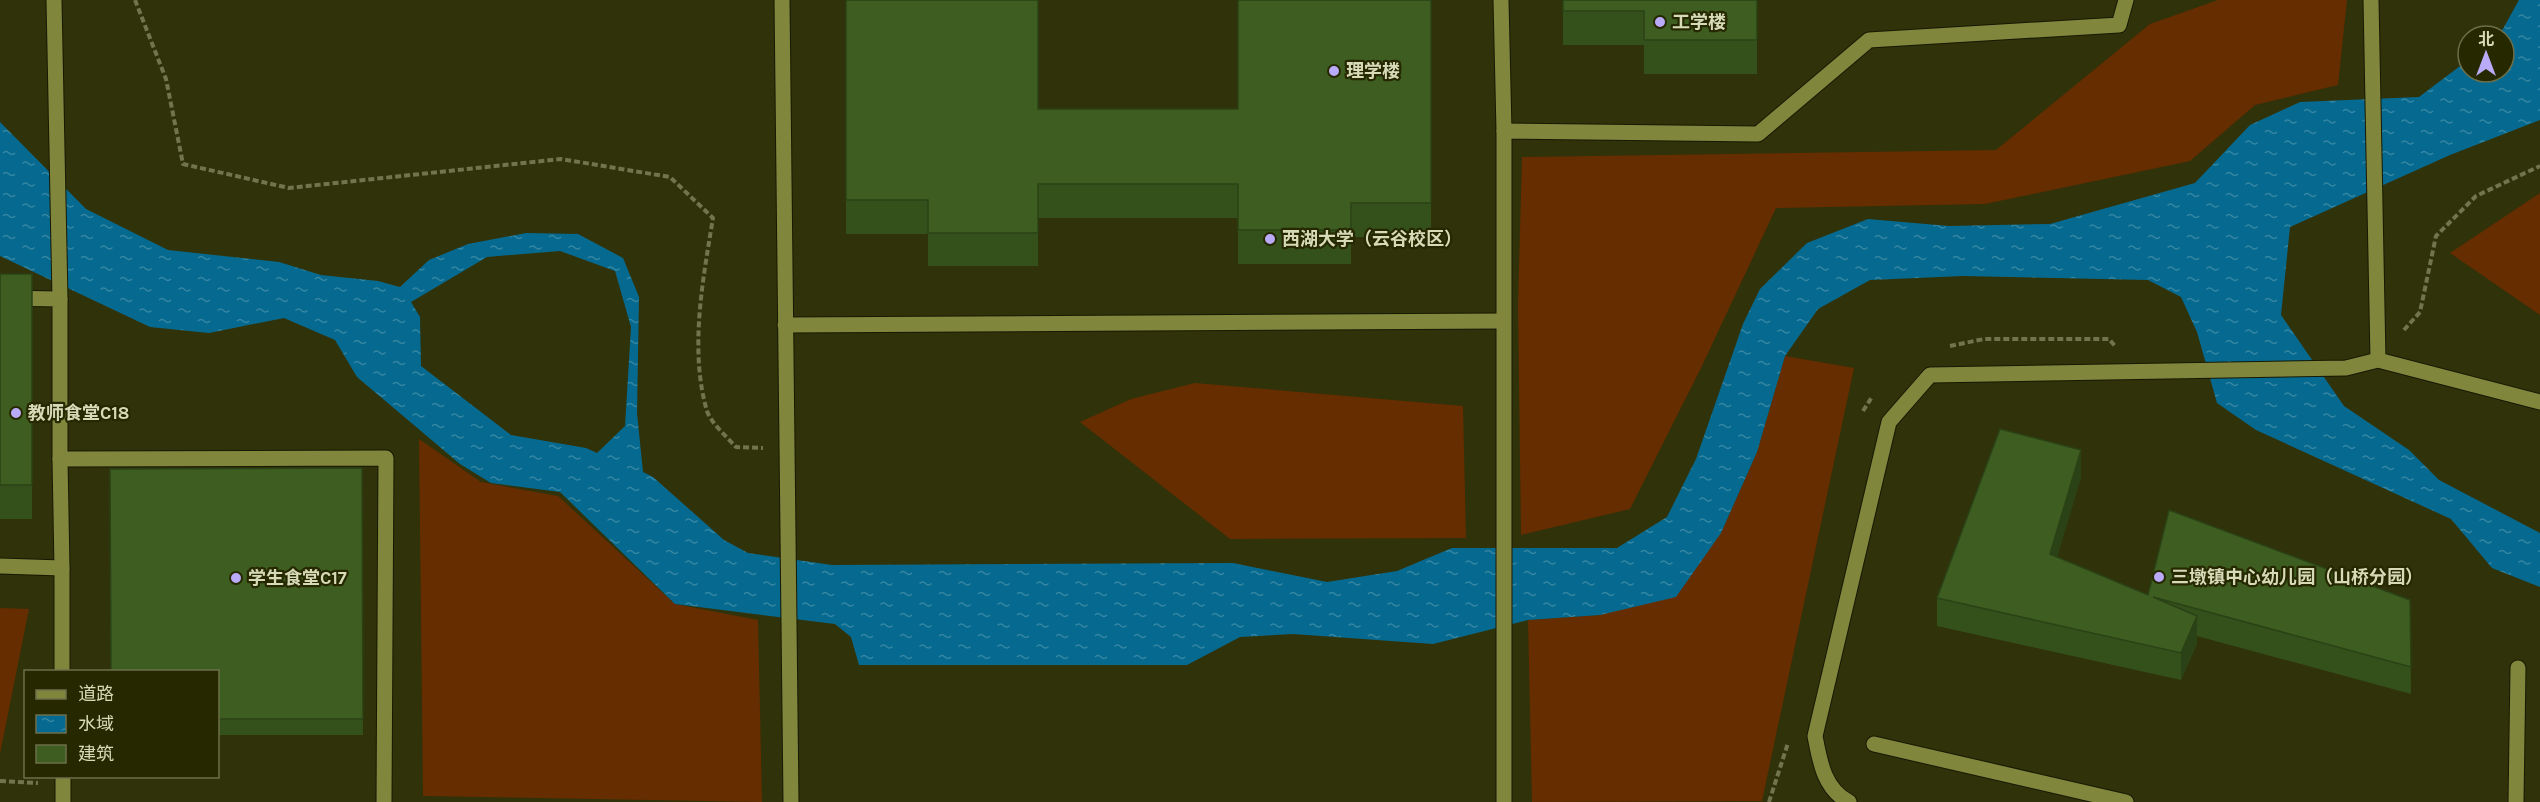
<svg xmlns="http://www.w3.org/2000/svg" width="2540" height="802" viewBox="0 0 2540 802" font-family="Karla,'Noto Sans SC',sans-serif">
<defs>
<pattern id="water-ripples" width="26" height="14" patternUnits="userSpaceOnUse" patternTransform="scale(1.5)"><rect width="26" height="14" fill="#066a90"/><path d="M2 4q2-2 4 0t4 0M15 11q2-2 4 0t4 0" fill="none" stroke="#3586a2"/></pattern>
</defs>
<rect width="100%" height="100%" fill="#30320a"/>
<g fill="#652d00">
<polygon points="2218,0 2347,0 2338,85 2255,105 2190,161 1985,204 1776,208 1701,368 1630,509 1521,535 1518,304 1522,157 1996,150 2150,24"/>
<polygon points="2540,193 2540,315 2450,253"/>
<polygon points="1785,356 1854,368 1762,801 1532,802 1528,620 1600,615 1721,533 1757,452"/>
<polygon points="1195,383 1463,406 1466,538 1230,539 1080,422 1131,399"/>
<polygon points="419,439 481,482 558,496 675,604 758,620 762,802 423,796"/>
<polygon points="0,608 29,609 0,754"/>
</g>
<path fill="url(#water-ripples)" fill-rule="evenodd" d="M2519,0H2540V120L2450,155L2290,227L2281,315L2344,406L2409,450L2439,480L2540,533V587L2492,568L2451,519L2256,430L2217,403L2197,332L2181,297L2148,280L1963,276L1870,280L1818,309L1785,356L1757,452L1721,533L1676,597L1600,615L1528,620L1433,644L1293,634L1240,637L1187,665H859L851,637L835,624L675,604L560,492L491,483L460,464L357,377L335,340L284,318L209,333L150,327L0,256V122L86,209L168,250L279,262L321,275L378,281L400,287L429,260L468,244L526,233L578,234L623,258L639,297L637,413L643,472L653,477L724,540L748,553L832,565L1233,563L1327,582L1397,571L1452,548H1617L1667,517L1696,459L1743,324L1760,289L1807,243L1868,219L1949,226L2050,224L2195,183L2250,125L2300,102L2419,97L2468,60V72H2504V36H2499ZM560,251L615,271L631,327L625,426L597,453L586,448L511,435L421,366L420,317L411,302L487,257Z"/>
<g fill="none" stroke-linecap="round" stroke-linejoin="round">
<g stroke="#171903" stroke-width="17">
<g id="lane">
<polyline points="54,0 60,299"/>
<polyline points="782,0 791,802"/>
<polyline points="1501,0 1504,131"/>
<polyline points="0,298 60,299 60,459 386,458 384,802"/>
<polyline points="785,325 1503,321"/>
<polyline points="0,566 62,568 60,459"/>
<polyline points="62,568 62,672"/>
<polyline points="63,776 63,802"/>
<polyline points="1504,802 1504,131 1758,134 1869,40 2119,25 2126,0"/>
</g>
</g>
<g stroke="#171903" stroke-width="17">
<g id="street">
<polyline points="2371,0 2378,360"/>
<polyline points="1874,744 2126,802"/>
<path d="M1849,802C1824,789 1820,762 1815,736L1889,422L1930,375L2346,368L2378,360L2540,402"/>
<polyline points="2516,802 2518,668"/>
</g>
</g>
<g stroke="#71744d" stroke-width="4" stroke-dasharray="6 3" stroke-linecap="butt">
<path d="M135,0L166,79L183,164L289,188L561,159L670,177L713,218C703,279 689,350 707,411C711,423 727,437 736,447L763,448"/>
<polyline points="2404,330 2420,312 2436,236 2476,196 2540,166"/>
<polyline points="1950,346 1984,339 2109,339 2115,346"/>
<polyline points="1863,411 1872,397"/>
<polyline points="0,781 38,783"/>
<polyline points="1769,802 1788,743"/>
</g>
<use href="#lane" stroke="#81863d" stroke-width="15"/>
<use href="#street" stroke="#81863d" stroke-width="15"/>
</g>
<g fill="#34511c">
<polygon points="846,0 1038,109 1238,109 1431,0 1431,237 1351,237 1351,264 1238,264 1238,218 1038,218 1038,266 928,266 928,234 846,234"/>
<polygon points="1563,0 1757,0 1757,74 1644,74 1644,45 1563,45"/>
<rect x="0" y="274" width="32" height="245"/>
<polygon points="362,468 363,735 218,735 218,672"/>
<polygon points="2081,477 2057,557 2148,595 2410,600 2411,694 2197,636 2197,644 2181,680 1937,626 1937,598"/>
</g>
<g fill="#2b4216">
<polygon points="2081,450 2081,477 2050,581 2050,554"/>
<polygon points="2197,616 2197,644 2181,680 2181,653"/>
</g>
<g fill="#3d5e20" stroke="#2b4216" stroke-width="1.5">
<polygon points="846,0 1038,0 1038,109 1238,109 1238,0 1431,0 1431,203 1351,203 1351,230 1238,230 1238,184 1038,184 1038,233 928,233 928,200 846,200"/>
<polygon points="1563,0 1757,0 1757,40 1644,40 1644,11 1563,11"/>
<rect x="0" y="274" width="32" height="211"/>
<polygon points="2000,429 2081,450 2050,554 2148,595 2169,510 2410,600 2411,667 2153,597 2197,616 2181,653 1937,598"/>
<polygon points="362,468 363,719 218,719 218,672 111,672 110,469"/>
</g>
<g fill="#b9abf7" stroke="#262800" stroke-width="2">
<circle cx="1660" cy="22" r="6"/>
<circle cx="1334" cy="71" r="6"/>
<circle cx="1270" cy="239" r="6"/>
<circle cx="16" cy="413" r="6"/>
<circle cx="2159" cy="577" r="6"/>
<circle cx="236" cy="578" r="6"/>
</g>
<g text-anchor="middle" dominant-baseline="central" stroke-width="4.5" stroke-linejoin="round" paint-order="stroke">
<g font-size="18" font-weight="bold" fill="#d6dab6" stroke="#262800" text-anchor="start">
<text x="1672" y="22">工学楼</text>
<text x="1346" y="71">理学楼</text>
<text x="1282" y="239">西湖大学（云谷校区）</text>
<text x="28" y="413">教师食堂C18</text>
<text x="2171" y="577">三墩镇中心幼儿园（山桥分园）</text>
<text x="248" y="578">学生食堂C17</text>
</g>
</g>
<rect x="24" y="670" width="195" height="108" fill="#262800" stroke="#6c6f49" stroke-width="1.5"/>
<rect x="36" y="690" width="30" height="9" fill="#81863d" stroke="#6c6f49" stroke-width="1.5"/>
<text x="78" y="700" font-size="18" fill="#d6dab6">道路</text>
<rect x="36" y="715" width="30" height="18" fill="url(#water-ripples)" stroke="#6c6f49" stroke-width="1.5"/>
<text x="78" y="730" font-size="18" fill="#d6dab6">水域</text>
<rect x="36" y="745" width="30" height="18" fill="#3d5e20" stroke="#6c6f49" stroke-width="1.5"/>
<text x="78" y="760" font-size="18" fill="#d6dab6">建筑</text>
<g transform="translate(2486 54)"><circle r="28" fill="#262800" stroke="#6c6f49" stroke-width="1.5"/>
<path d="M0-4.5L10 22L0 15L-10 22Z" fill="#b9abf7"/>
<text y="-9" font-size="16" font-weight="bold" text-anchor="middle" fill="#d6dab6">北</text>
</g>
</svg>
